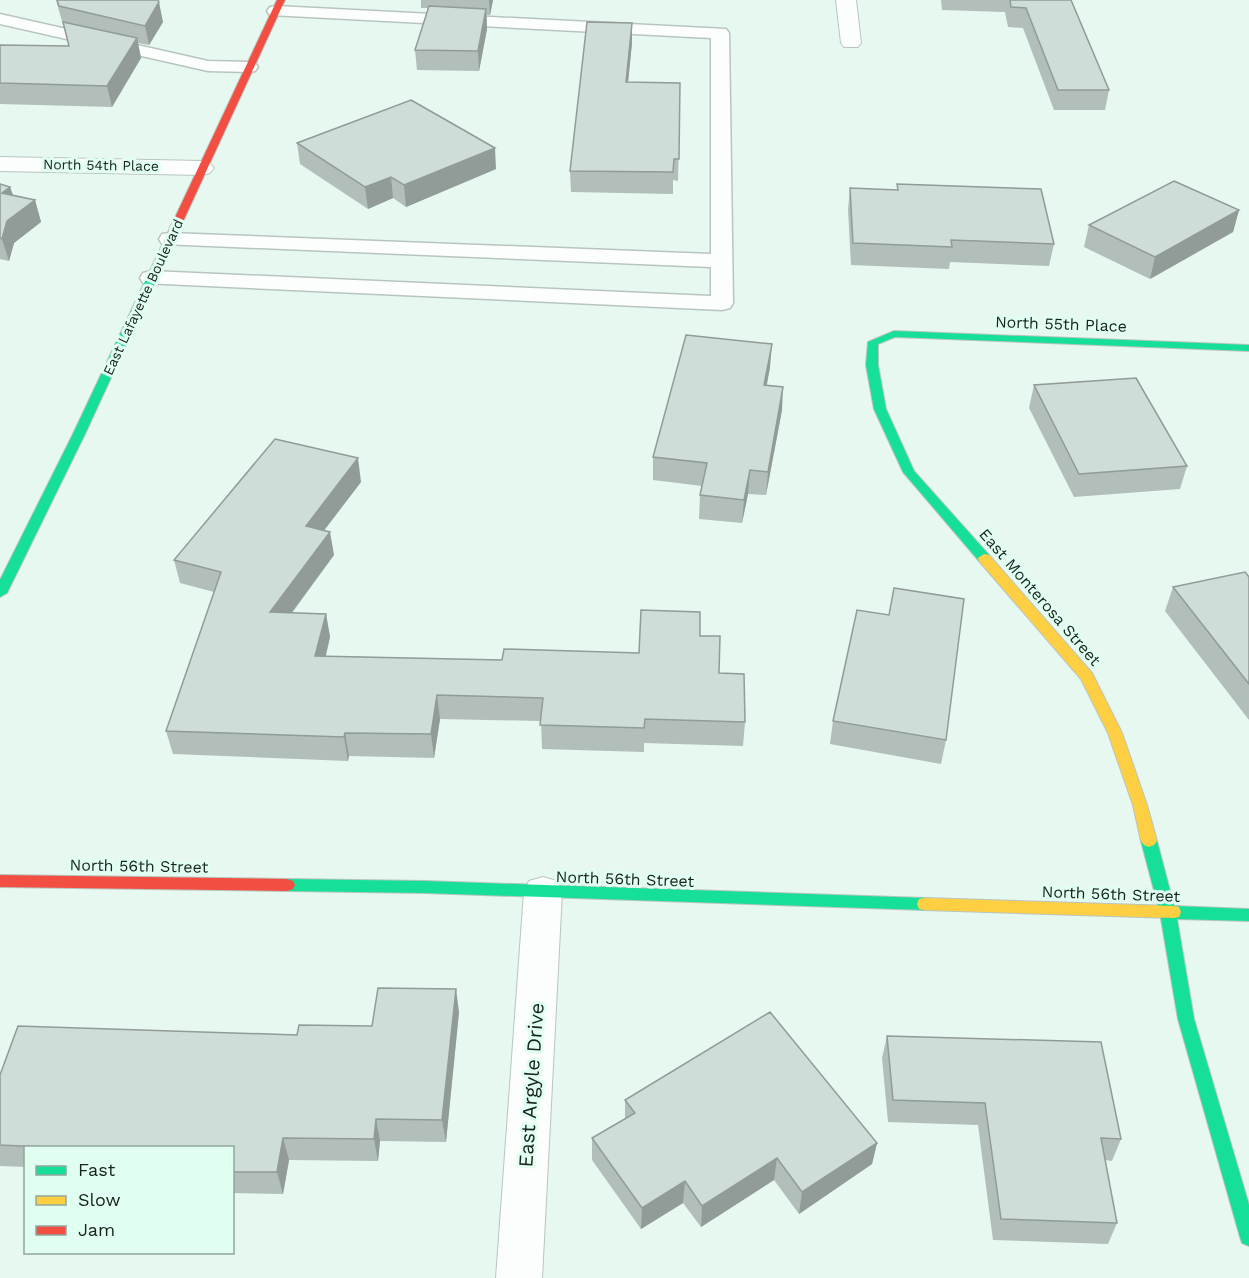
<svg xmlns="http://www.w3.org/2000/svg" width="1249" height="1278" viewBox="0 0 1249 1278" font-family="'Work Sans',sans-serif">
<rect width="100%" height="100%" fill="#e7f8f0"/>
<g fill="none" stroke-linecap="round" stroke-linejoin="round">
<g stroke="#b8c5bf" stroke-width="3">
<g id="lane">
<polygon points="276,6 726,29 729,33 733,303 730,308 722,310 143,283 140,278 143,273 151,271 711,296 711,267 162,244 159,239 162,234 170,233 711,254 711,38 270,15 267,11 270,7"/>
<polygon points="0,14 208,61 249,62 255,63 258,67 255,71 249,72 208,71 0,24"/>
</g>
</g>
<g stroke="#b8c5bf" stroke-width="2">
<g id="street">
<polygon points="836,0 856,0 861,43 858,47 844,47 841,43"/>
<polygon points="0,157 202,161 210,163 214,168 210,173 202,175 0,171"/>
<polygon points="543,877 557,881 562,892 542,1278 496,1278 524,892 529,881"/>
</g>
</g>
<g stroke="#b8c5bf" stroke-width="2">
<g id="fast">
<polygon points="169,238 174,241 85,434 7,593 0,597 0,580 73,434 164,241"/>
<polygon points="894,331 1249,345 1249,351 895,337 878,344 878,365 886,409 914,471 989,555 990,558 984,562 979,561 903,472 874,409 866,365 868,342"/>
<polygon points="1149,835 1154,837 1157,841 1174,906 1249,909 1249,921 1177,919 1194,1019 1249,1205 1249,1246 1242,1243 1240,1237 1178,1019 1160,913 1141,841 1144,837"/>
<polygon points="287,879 425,881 925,898 931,899 933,904 931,909 925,910 425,893 287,891 281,889 279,885 281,881"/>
</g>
</g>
<g stroke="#b8c5bf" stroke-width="2">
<g id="slow">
<polygon points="984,554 989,555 1092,673 1122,733 1147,805 1157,841 1154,845 1149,847 1144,845 1141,841 1133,805 1108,733 1081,679 979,561 978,558"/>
<polygon points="925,898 1173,906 1179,907 1181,912 1179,917 1173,918 925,910 919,909 917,904 919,899"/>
</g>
</g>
<g stroke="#b8c5bf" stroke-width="2">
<g id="jam">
<polygon points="277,0 285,0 174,241 169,244 165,243 164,241"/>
<polygon points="0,875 287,879 293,881 295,885 293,889 287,891 0,887"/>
</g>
</g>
<use href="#lane" fill="#fbfefd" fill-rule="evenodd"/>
<use href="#street" fill="#fbfefd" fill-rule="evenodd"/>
<use href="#fast" fill="#16e098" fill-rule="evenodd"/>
<use href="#slow" fill="#ffcf43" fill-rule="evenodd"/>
<use href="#jam" fill="#f24e42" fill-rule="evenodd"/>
</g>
<g fill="#b2beba">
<polygon points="56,0 163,22 149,45 138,43 141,58 112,107 0,104 0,45 69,46"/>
<polygon points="421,0 493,0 490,15 487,15 487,29 479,71 417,70 415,50 428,8 421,8"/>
<polygon points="941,0 1071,0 1109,90 1105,110 1054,110 1023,28 1008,27 1005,12 942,10"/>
<polygon points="632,43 628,82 680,83 678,181 673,180 673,194 571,192 570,171"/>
<polygon points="297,143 496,169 406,207 393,198 368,209 300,164"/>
<polygon points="0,184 10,187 13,195 35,200 41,222 14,243 9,261 0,259"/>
<polygon points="897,184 1054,244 1049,266 950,262 949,269 851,265 848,210 850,188 897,190"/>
<polygon points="1239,210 1233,232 1150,279 1084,247 1089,225"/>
<polygon points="770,367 767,385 782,410 766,495 748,494 742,523 699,519 700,495 702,486 653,480 653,457"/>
<polygon points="1034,385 1187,466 1180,489 1074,497 1029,408"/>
<polygon points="361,482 324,530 334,555 292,613 326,614 330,637 326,656 502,660 639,653 700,636 745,722 743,746 644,743 644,752 542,749 541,721 440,719 434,758 349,756 348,761 173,754 166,731 214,592 180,583 174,560"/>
<polygon points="1249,577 1249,720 1165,611 1173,587"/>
<polygon points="833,721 946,740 941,764 830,744"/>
<polygon points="459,1012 446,1142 380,1141 378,1161 289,1160 283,1194 232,1193 232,1148 26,1148 26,1167 0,1166 0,1075 297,1035 372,1026"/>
<polygon points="887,1036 1121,1139 1112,1161 1105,1160 1117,1223 1108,1244 993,1240 978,1125 888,1122 882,1058"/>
<polygon points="625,1100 877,1143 872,1164 799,1214 774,1180 701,1227 683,1203 641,1229 592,1160 592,1138 625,1119"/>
</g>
<g fill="#919b97">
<polygon points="489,0 493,0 490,15"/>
<polygon points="159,2 163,22 149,45 145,26"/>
<polygon points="486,9 487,29 479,71 478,51"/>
<polygon points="632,23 632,43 626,103 626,82"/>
<polygon points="137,38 141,58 112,107 107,86"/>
<polygon points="495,148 496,169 406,207 404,185"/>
<polygon points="391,177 393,198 368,209 365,187"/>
<polygon points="10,187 17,208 2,193"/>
<polygon points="35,200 41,222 14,243 9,261 2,239 7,221"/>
<polygon points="1239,210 1233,232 1150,279 1155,257"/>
<polygon points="772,344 770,367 762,408 764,385"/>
<polygon points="783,387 782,410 766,495 768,472"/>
<polygon points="358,458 361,482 310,549 306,526"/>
<polygon points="750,470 748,494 742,523 744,500"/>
<polygon points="330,532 334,555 275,635 270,612"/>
<polygon points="326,614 330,637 320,679 315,656"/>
<polygon points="437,695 440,719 434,758 431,734"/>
<polygon points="345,733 349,756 348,761 344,737"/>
<polygon points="456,989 459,1012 446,1142 442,1120"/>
<polygon points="376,1119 380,1141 378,1161 374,1139"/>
<polygon points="283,1138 289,1160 283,1194 277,1172"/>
<polygon points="877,1143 872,1164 799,1214 802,1192"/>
<polygon points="777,1158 774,1180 701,1227 702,1206"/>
<polygon points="685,1181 683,1203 641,1229 642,1208"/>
</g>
<g fill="#cfddd8" stroke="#919b97" stroke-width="1.5">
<polygon points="57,0 158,0 159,2 145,26 59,6"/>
<polygon points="1010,0 1071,0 1109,90 1058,90 1026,8 1011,7"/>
<polygon points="429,6 486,9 478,51 415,50"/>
<polygon points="63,22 137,38 107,86 0,83 0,45 69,46"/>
<polygon points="587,22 632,23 626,82 680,83 679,159 674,159 673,172 570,171"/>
<polygon points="411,100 495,148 404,185 391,177 365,187 297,143"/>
<polygon points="1174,181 1239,210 1155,257 1089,225"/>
<polygon points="0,184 10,187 2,193 35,200 7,221 2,239 0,238"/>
<polygon points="897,184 1041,189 1054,244 951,240 952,247 853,243 850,188 898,190"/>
<polygon points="686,335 772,344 764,385 783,387 768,472 750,470 744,500 700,495 707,463 653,457"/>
<polygon points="1136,378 1187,466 1079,474 1034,385"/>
<polygon points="275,439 358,458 306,526 330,532 270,612 326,614 315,656 502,660 504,649 639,653 641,610 700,612 700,636 720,636 719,673 744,674 745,722 645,719 644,728 540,725 543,698 437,695 431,734 345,733 344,737 166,731 221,572 174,560"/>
<polygon points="1245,572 1249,577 1249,684 1173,587"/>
<polygon points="894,588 964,599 946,740 833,721 857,610 889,615"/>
<polygon points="378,988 456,989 442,1120 376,1119 374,1139 283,1138 277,1172 232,1172 232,1148 64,1148 0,1145 0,1075 18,1026 297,1035 299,1025 372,1026"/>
<polygon points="770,1012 877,1143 802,1192 777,1158 702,1206 685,1181 642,1208 592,1138 635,1113 625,1100"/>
<polygon points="887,1036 1101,1042 1121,1139 1101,1138 1117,1223 1001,1219 985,1103 893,1100"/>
</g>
<g text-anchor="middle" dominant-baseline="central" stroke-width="6" stroke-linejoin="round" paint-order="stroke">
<g font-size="14" fill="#18231e" stroke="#e0fff1">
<text transform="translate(101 165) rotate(1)">North 54th Place</text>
<text transform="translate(143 297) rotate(-65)">East Lafayette Boulevard</text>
</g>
<g font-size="16" fill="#18231e" stroke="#e0fff1">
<text transform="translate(1061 324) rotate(2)">North 55th Place</text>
<text transform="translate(1040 597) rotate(49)">East Monterosa Street</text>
<text transform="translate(139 866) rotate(1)">North 56th Street</text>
<text transform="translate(625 879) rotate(2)">North 56th Street</text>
<text transform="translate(1111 894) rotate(2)">North 56th Street</text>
</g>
<g font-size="20" fill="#18231e" stroke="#e0fff1">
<text transform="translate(531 1085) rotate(-86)">East Argyle Drive</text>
</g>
</g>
<rect x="24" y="1146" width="210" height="108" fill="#e0fff1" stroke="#90a79d" stroke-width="1.5"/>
<rect x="36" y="1166" width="30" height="9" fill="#16e098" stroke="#90a79d" stroke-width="1.5"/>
<text x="78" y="1176" font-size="18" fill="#18231e">Fast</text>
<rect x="36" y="1196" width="30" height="9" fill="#ffcf43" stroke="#90a79d" stroke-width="1.5"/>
<text x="78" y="1206" font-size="18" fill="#18231e">Slow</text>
<rect x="36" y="1226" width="30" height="9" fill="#f24e42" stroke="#90a79d" stroke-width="1.5"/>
<text x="78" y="1236" font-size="18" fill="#18231e">Jam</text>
</svg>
